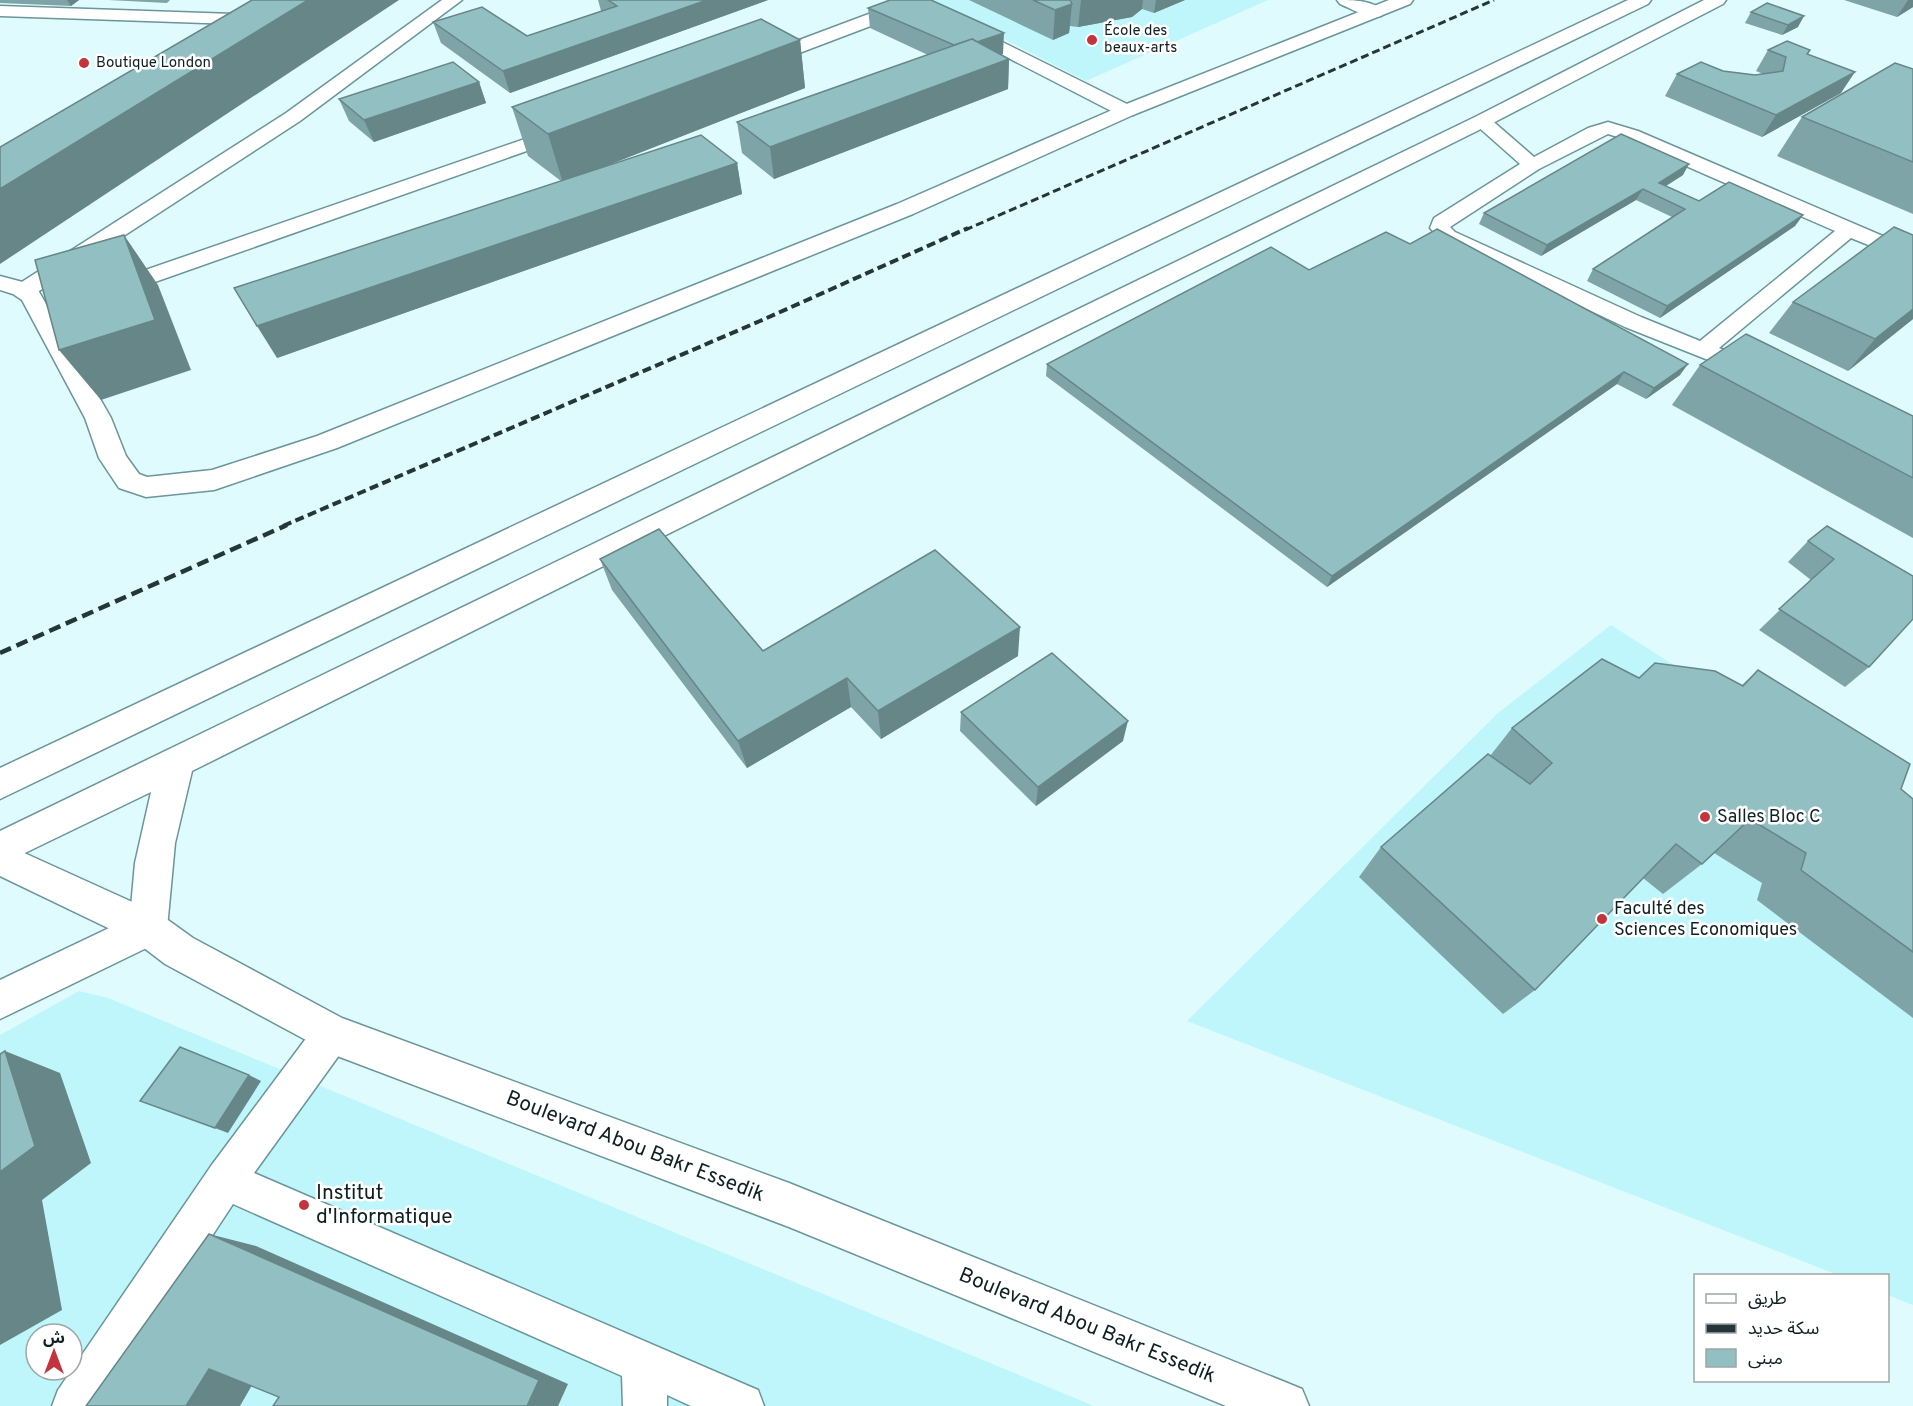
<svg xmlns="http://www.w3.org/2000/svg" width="1913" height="1406" viewBox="0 0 1913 1406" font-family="Overpass,'Noto Sans Arabic',sans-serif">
<rect width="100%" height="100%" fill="#e0fbfd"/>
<g fill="#bef6fb" fill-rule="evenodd">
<polygon points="927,0 1268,0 1086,81"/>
<polygon points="1611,625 1913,817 1913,1305 1888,1295 1888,1276 1838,1275 1187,1021 1498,713"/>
<path d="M79,991L108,998L1094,1406H0V1035ZM36,1334H72V1370H36Z"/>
</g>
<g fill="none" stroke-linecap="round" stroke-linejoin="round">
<g stroke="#6a9599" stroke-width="3">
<g id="lane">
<path d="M1482,116L1488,117L1534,157L1588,128L1608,122L1638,131L1913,249V263L1851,238L1719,348L1762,365L1766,370L1762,375L1754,377L1746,375L1625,327L1441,240L1430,228L1434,218L1520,164L1476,125L1473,121L1476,117ZM1608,134L1624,139L1835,231L1700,341L1641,317L1455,232L1450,227L1539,169Z"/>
<polygon points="332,1016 345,1021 350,1034 345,1047 254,1173 758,1390 764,1406 691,1406 667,1395 667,1406 623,1406 622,1376 233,1204 100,1406 52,1406 58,1390 211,1166 319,1021"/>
</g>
</g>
<g stroke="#6a9599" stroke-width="3">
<g id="street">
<polygon points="442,0 462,0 300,121 33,295 25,297 17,295 13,290 17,285 286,113"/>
<polygon points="906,0 918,0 921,4 918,8 765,66 751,66 749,62 751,58"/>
<path d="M1337,0C1353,0 1374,0 1384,12L1381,16C1368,19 1352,9 1340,4Z"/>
<polygon points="0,6 265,15 271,16 274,20 271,24 265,25 0,16"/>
<polygon points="962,22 1133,107 1136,111 1133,115 1119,115 956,31 953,27 956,23"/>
<polygon points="568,124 575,126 578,130 575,134 118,295 110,297 102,295 98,290 102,285"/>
</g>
</g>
<g stroke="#6a9599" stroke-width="3">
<g id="secondary">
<polygon points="1389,0 1413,0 1410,4 1133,115 913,214 337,448 214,490 146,497 119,488 99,458 85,418 22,300 13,294 0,290 0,276 30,284 38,290 111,418 126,456 139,474 147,477 212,470 317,436 897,204 1119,107"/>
<polygon points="0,842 161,915 193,938 342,1018 789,1183 1285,1382 1302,1389 1309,1406 1226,1406 789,1227 332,1054 165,964 135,941 0,876"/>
</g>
</g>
<g stroke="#6a9599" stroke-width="3">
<g id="primary">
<polygon points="1628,0 1651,0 1648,4 0,799 0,768"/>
<polygon points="1704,0 1726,0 1723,4 1489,125 192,771 175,843 167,928 161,941 0,1019 0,980 130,918 135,863 151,792 0,865 0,831 1475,117"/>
</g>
</g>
<use href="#lane" fill="#fff" fill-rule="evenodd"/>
<use href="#street" fill="#fff" fill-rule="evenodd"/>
<use href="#secondary" fill="#fff" fill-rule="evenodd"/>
<use href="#primary" fill="#fff" fill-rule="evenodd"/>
<polyline stroke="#243638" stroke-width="3" stroke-dasharray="8 4" stroke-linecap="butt" points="965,230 1494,0"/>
<polyline stroke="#243638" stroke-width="4" stroke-dasharray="9 4.5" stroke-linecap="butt" points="283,526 760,321 968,228"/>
<polyline stroke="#243638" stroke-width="4.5" stroke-dasharray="12 6" stroke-linecap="butt" points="0,653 287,525"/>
</g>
<g fill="#7ea4a7">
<polygon points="0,0 79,0 71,6 0,3"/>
<polygon points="108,0 170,0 167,3"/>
<polygon points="598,0 768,0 510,93 441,43 433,22 527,36 601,11"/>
<polygon points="969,0 1185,0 1154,13 1142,9 1132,17 1078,27 1070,26 1069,33 1053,40"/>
<polygon points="1844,0 1913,0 1913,7 1897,17"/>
<polygon points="868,8 1003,54 1001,54 1009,59 1008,89 774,179 742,153 737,122 928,55 870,28"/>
<polygon points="1751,12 1798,27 1782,35 1745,23"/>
<polygon points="800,40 805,88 600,168 737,163 742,194 277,358 561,181 528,156 512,107"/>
<polygon points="1768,50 1810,50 1808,54 1841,93 1762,137 1665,96 1677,74 1723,71 1755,75 1763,74 1756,71"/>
<polygon points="1913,69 1913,214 1777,156 1802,117"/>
<polygon points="479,82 486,103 374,142 349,121 339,99"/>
<polygon points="1683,175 1666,186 1699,201 1803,215 1795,226 1660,318 1587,281 1593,269 1672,217 1636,200 1541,256 1479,224 1484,213"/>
<polygon points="1309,270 1680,375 1646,399 1617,384 1327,587 1046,376 1047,364"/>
<polygon points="1793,302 1913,319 1848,371 1769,333"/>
<polygon points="1700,365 1913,416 1913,538 1672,405"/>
<polygon points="1808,541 1913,576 1869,667 1845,687 1759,630 1811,580 1788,562"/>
<polygon points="600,559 763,651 1018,656 881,739 851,707 747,768 612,590"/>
<polygon points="1758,670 1913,799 1913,1018 1757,900 1762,883 1714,853 1702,864 1663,894 1643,878 1535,990 1503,1014 1359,877 1381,847 1490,756 1512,728 1639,678 1742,685"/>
<polygon points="961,712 1123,741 1036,806 960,731"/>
</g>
<g fill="#668688">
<polygon points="67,0 79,0 71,6"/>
<polygon points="308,0 399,0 0,264 0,189"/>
<polygon points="707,0 768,0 510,93 503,71"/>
<polygon points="1081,0 1143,0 1142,9 1132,17 1078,27"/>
<polygon points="1156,0 1185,0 1154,13"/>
<polygon points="1908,0 1913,0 1913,7 1897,17"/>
<polygon points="1072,4 1069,33 1053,40 1055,10"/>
<polygon points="1804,16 1798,27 1782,35 1788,25"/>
<polygon points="1004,33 1003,54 960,69 960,48"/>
<polygon points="800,40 805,88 563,183 548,134"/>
<polygon points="1009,59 1008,89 774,179 770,147"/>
<polygon points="1855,72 1841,93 1762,137 1776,115"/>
<polygon points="479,82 486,103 374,142 364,120"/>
<polygon points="737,163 742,194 277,358 257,326"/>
<polygon points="1689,164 1683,175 1653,194 1659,183"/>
<polygon points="1643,189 1636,200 1541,256 1547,245"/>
<polygon points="1803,215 1795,226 1660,318 1667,306"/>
<polygon points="124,235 158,285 191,370 101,400 59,350"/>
<polygon points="1913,309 1913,319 1848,371 1875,339"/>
<polygon points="1688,364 1680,375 1646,399 1654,388"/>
<polygon points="1624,372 1617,384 1327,587 1332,576"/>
<polygon points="1020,627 1018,656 881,739 878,711"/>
<polygon points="847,678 851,707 747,768 738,741"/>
<polygon points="1128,721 1123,741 1036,806 1038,787"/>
<polygon points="5,1051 60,1073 91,1163 42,1200 62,1310 0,1345 0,1172"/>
<polygon points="249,1075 261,1081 228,1133 215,1128"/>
<polygon points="209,1234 256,1246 568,1384 558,1406 527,1406"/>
<polygon points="209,1369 259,1373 240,1406 186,1406"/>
</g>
<g fill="#92bfc2" stroke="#668688" stroke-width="1.5">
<polygon points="252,0 308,0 0,189 0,147"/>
<polygon points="608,0 707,0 503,71 433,22 482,7 527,36 617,6"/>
<polygon points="890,0 931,0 1004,33 977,42 972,39 954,45 868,8"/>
<polygon points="1033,0 1070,0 1072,4 1055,10"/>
<polygon points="1767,3 1804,16 1788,25 1751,12"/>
<polygon points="761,19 800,40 548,134 512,107"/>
<polygon points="972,39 1009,59 770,147 737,122"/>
<polygon points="1787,41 1810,50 1807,54 1855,72 1776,115 1677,74 1701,62 1723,71 1755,75 1783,71 1786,57 1768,50"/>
<polygon points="453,62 479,82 364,120 339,99"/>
<polygon points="1895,63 1913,69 1913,162 1802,117"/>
<polygon points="1621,134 1689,164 1659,183 1699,201 1729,182 1803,215 1667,306 1593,269 1685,209 1643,189 1547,245 1484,213"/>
<polygon points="701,135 737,163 257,326 234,288"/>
<polygon points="1894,227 1913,235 1913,309 1875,339 1793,302"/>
<polygon points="1437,229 1688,364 1654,388 1624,372 1332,576 1047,364 1271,247 1309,270 1386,232 1410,244"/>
<polygon points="124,235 155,320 59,350 35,260"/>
<polygon points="1746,334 1913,416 1913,478 1700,365"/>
<polygon points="1827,526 1913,576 1913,619 1869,667 1779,609 1834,559 1808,541"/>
<polygon points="659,529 763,651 935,550 1020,627 878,711 847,678 738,741 600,559"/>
<polygon points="1052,653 1128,721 1038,787 961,712"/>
<polygon points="1602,659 1639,678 1655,663 1715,671 1743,686 1758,670 1910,764 1901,789 1913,799 1913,952 1801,870 1806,853 1750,819 1702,864 1676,844 1535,990 1381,847 1488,754 1530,784 1552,763 1512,728"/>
<polygon points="180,1047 249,1075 215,1128 140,1101"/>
<polygon points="5,1051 35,1146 0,1172 0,1054"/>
<polygon points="209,1234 539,1380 527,1406 273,1406 279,1397 209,1369 186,1406 86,1406"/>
</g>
<g fill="#c4343c" stroke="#fff" stroke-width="2">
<circle cx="1092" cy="40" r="6"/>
<circle cx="84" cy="63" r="6"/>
<circle cx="1705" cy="817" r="6"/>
<circle cx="1602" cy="919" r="6"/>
<circle cx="304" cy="1205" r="6"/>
</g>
<g text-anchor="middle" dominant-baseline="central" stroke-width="5" stroke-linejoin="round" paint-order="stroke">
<g font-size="15" fill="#0f2022" stroke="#fff" text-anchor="start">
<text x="1104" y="31">École des<tspan x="1104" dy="17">beaux-arts</tspan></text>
<text x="96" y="63">Boutique London</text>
</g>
<g font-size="18" fill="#0f2022" stroke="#fff" text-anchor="start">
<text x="1717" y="817">Salles Bloc C</text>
<text x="1614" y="909">Faculté des<tspan x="1614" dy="21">Sciences Economiques</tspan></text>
</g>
<g font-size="21" fill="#0f2022" stroke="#fff">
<text transform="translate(635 1147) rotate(21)">Boulevard Abou Bakr Essedik</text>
<text transform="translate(1087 1326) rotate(22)">Boulevard Abou Bakr Essedik</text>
</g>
<g font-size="21" fill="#0f2022" stroke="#fff" text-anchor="start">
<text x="316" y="1193">Institut<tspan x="316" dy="24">d'Informatique</tspan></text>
</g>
</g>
<rect x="1694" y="1274" width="195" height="108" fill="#ffffff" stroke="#9fa6a7" stroke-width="1.5"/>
<rect x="1706" y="1294" width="30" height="9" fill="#ffffff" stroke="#9fa6a7" stroke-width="1.5"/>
<text x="1748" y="1304" font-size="18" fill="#0f2022">طريق</text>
<rect x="1706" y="1324" width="30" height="9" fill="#243638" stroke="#9fa6a7" stroke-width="1.5"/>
<text x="1748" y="1334" font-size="18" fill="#0f2022">سكة حديد</text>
<rect x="1706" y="1349" width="30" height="18" fill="#92bfc2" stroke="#9fa6a7" stroke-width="1.5"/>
<text x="1748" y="1364" font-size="18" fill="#0f2022">مبنى</text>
<g transform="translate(54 1352)"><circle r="28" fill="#ffffff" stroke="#9fa6a7" stroke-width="1.5"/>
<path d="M0-4.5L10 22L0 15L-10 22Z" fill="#c4343c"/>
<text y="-9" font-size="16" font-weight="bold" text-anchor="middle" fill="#0f2022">ش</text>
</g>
</svg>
